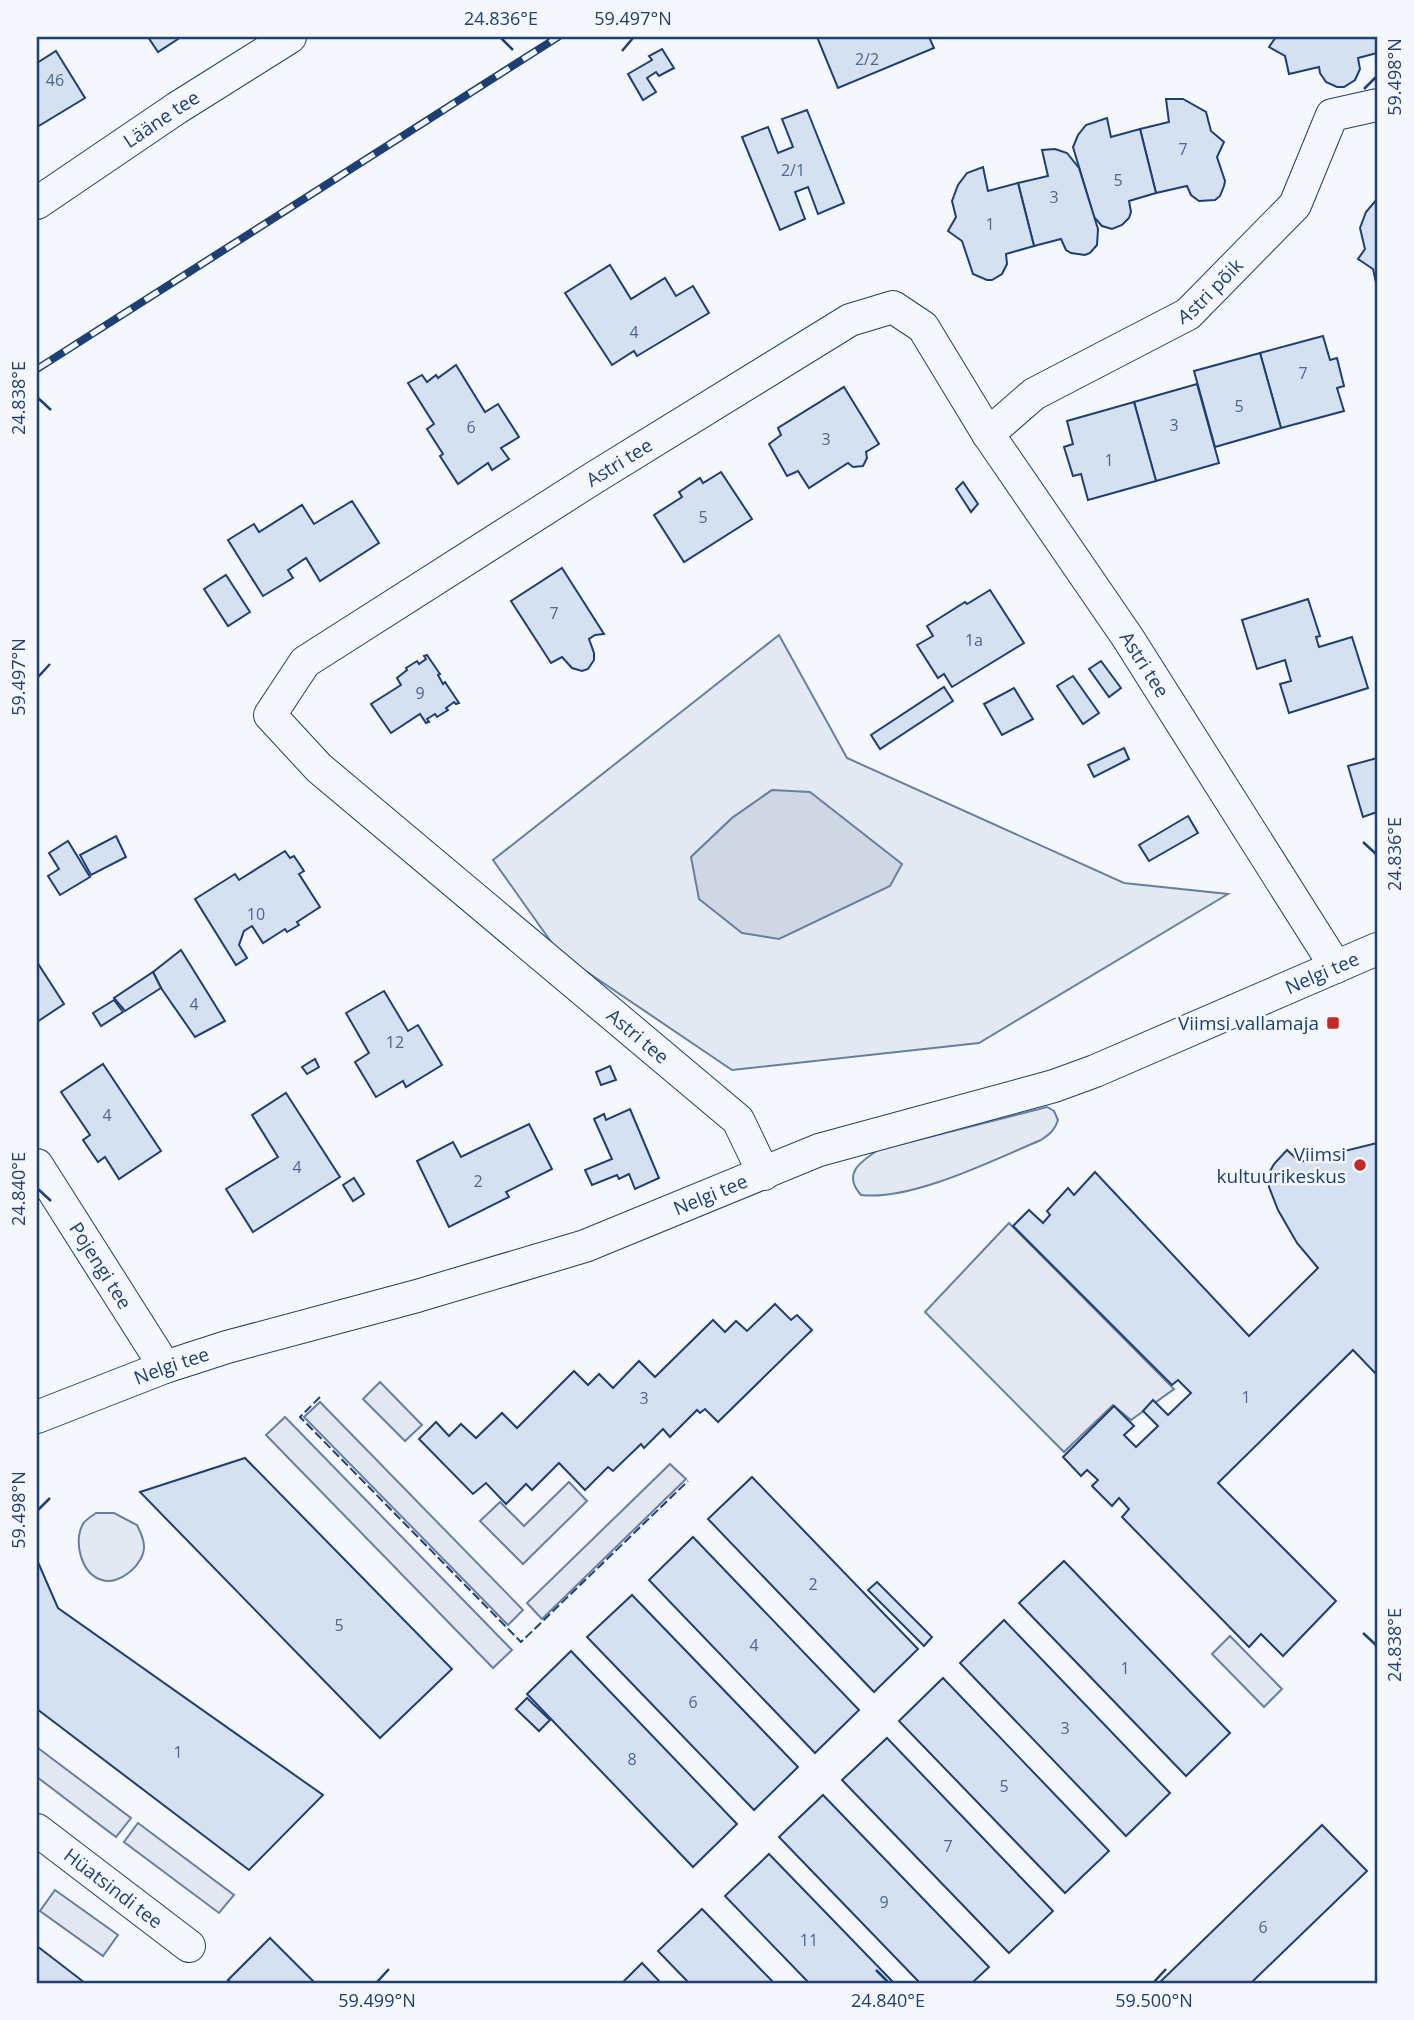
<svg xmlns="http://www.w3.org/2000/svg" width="1414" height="2020" viewBox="0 0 1414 2020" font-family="'Open Sans',sans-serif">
<rect width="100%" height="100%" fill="#f4f7fb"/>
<g fill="#e3e9f0" stroke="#687fa3" stroke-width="2" fill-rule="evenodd">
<path d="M779,635L847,758L1124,883L1228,894L979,1043L732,1070L559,953L493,860ZM772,790L691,857L732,818Z"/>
<path d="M1047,1107L1054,1111L1058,1120C1055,1130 1050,1134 1041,1140C993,1160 912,1201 861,1195C842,1174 860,1162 878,1150Z"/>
<path d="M96,1513H114L137,1525C140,1531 144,1540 144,1546C145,1564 119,1586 102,1580C81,1574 73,1541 83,1524C85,1520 92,1516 96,1513Z"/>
</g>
<g fill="#e3e8f0" stroke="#687fa3" stroke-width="2">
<polygon points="1009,1223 1174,1389 1131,1420 1113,1405 1064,1452 925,1312"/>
<polygon points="380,1382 422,1425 405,1441 363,1399"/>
<polygon points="320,1402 523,1610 508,1625 304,1417"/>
<polygon points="285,1417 512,1650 493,1668 266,1435"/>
<polygon points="670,1464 686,1479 542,1619 527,1603"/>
<polygon points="569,1482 587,1501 523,1564 480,1521 500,1502 524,1526"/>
<polygon points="1230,1636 1282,1689 1264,1707 1212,1654"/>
<polygon points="38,1748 131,1818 116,1837 37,1777 37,1750"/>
<polygon points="138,1823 234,1895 219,1913 124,1842"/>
<polygon points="55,1890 118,1935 103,1956 40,1911"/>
</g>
<polygon fill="#cfd7e4" stroke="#687fa3" stroke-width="2" points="772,790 810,792 902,864 890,886 779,939 742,933 699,899 691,857 732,818"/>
<g fill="#d5e0f0" stroke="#1d3f73" stroke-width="2">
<polygon points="148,37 181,37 158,52"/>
<polygon points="817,37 929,37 934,48 838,88"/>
<polygon points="1276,37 1377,37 1377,53 1358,58 1360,69 1355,80 1344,87 1337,87 1326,82 1320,73 1319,67 1289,74 1285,56 1269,47"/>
<polygon points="662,49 674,68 659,76 656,72 647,78 656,92 643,100 628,74 652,60 649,56"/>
<polygon points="56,51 85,98 37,127 37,63"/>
<polygon points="1166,99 1183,99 1206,112 1211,131 1224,142 1217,157 1225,181 1224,186 1220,196 1215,200 1199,201 1191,195 1187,186 1156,193 1140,129 1169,122"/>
<polygon points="807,110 844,203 818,214 808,187 795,192 805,219 780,230 742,137 768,127 778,153 793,147 782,119"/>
<polygon points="1107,118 1111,137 1140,129 1156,193 1129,201 1131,212 1129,218 1122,225 1112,229 1102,226 1094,217 1073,147 1078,135 1086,125"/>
<polygon points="1055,149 1067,153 1079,168 1098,229 1097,245 1090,253 1085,255 1071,253 1066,250 1061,239 1034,246 1018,183 1048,176 1042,150"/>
<polygon points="983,167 988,191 1018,183 1034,246 1006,254 1007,264 1002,274 992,280 987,280 973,274 962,241 948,231 956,217 952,201 958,185 967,173"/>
<polygon points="1377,199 1377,287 1373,269 1358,259 1365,249 1360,228 1366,212"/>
<polygon points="610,265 631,299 665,278 676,296 693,286 709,313 637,356 634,351 612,365 565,293"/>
<polygon points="1323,336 1330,360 1337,358 1344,386 1337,388 1344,411 1281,428 1260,353"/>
<polygon points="1260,353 1281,428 1215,447 1194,371"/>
<polygon points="456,365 485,412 498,404 519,437 501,448 509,459 492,470 488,463 458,484 440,456 443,454 427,429 434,424 408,383 422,375 427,382 436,375 438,378"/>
<polygon points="1197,384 1219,463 1156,481 1134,402"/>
<polygon points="844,387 879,444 866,452 867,458 863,466 853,467 848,463 809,488 798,471 787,476 769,444 781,435 778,428"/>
<polygon points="1134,402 1156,481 1088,500 1081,474 1073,476 1064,447 1073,444 1067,421"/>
<polygon points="721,472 752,519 684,562 654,515 682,497 679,492 700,478 703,483"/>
<polygon points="963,482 978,504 971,512 956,489"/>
<polygon points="352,501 379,543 320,581 306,558 288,570 293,578 263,596 228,540 254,524 259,532 302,505 314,524"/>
<polygon points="562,568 604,634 595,635 589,639 594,653 594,660 588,669 582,671 572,668 562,657 551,663 511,601"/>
<polygon points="226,575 250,612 228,626 204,589"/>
<polygon points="990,590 1024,643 952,687 944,674 938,678 917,645 933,636 927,626 965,602 967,604"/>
<polygon points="1308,599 1320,636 1316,637 1319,647 1352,637 1368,688 1289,713 1280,684 1291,681 1285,660 1257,669 1242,620"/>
<polygon points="427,655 440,674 438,675 443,684 445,682 459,703 456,704 454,702 446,708 448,710 437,717 435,714 427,719 429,722 426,723 420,714 391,733 371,704 401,685 397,678 407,670 406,668 417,661 419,664 426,659 424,656"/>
<polygon points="1101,661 1121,688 1109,697 1089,669"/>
<polygon points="1073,676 1099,713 1083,724 1057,686"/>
<polygon points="944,687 953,701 880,749 871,735"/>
<polygon points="1014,688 1033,719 1002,735 984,704"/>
<polygon points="1124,748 1129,759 1094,777 1088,765"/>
<polygon points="1377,758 1377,812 1363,817 1348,766"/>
<polygon points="1188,816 1198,833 1149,861 1139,845"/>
<polygon points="116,836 126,857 91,875 80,855"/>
<polygon points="68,841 90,877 60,895 48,876 59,869 49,853"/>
<polygon points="285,851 290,858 294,856 304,871 299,874 320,907 297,922 299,925 287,932 285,929 263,943 252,926 244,931 239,945 247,958 236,965 195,899 235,874 239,880"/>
<polygon points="181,950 225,1021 195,1037 161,988 153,972"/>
<polygon points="37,962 64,1004 37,1022"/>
<polygon points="153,972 161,988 125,1011 114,998"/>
<polygon points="384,991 408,1031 418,1025 442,1065 406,1087 403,1081 376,1097 355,1062 369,1053 346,1013"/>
<polygon points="114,1000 123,1012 101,1026 93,1013"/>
<polygon points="315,1059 319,1067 307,1074 302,1067"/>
<polygon points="103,1064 161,1151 119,1179 105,1157 98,1162 83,1140 90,1135 61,1092"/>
<polygon points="610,1066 616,1080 601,1085 596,1072"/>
<polygon points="286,1093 340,1177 253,1232 226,1189 278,1157 252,1115"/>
<polygon points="630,1109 659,1178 635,1189 629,1174 619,1179 617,1175 592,1185 585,1170 612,1159 594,1119 604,1114 606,1120"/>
<polygon points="529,1124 552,1169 506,1192 509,1197 449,1227 417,1161 453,1142 461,1157"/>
<polygon points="1377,1143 1377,1375 1353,1350 1218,1483 1336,1601 1283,1656 1261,1634 1249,1647 1122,1517 1129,1509 1119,1498 1112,1506 1092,1486 1098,1480 1087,1470 1081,1476 1063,1457 1114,1406 1134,1426 1124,1435 1136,1447 1158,1426 1143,1411 1153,1400 1168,1415 1191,1393 1178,1380 1172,1385 1013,1226 1029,1210 1043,1223 1050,1215 1047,1211 1068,1188 1074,1195 1095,1172 1249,1336 1318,1268 1297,1243 1278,1210 1269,1187 1269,1173 1274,1164 1287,1150 1300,1162"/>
<polygon points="354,1178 364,1194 353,1201 343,1185"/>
<polygon points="775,1304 791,1320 797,1315 812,1330 718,1422 705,1409 700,1413 697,1410 670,1437 663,1429 644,1448 641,1444 613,1471 608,1467 585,1490 559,1463 532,1490 526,1484 506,1504 486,1483 473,1494 419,1439 436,1422 449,1436 461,1424 476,1438 502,1413 517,1428 574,1371 588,1385 599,1374 613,1388 639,1361 655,1377 713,1320 725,1332 736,1321 747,1331"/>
<polygon points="245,1458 452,1669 380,1738 140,1492"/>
<polygon points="752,1477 918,1649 874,1692 708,1519"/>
<polygon points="693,1537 859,1710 815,1753 649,1580"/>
<polygon points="37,1560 58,1608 323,1795 249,1870 37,1709"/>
<polygon points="1064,1561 1230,1733 1186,1776 1019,1603"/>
<polygon points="877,1582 932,1637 924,1646 868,1590"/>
<polygon points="632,1595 798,1767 754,1810 587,1637"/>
<polygon points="1004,1620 1170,1793 1126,1836 960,1663"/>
<polygon points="571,1651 737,1824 693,1867 527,1694"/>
<polygon points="943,1678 1109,1851 1065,1893 899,1721"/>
<polygon points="527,1698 550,1720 539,1731 516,1709"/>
<polygon points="887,1738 1053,1911 1009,1953 842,1780"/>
<polygon points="823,1795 989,1967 972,1983 920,1983 779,1837"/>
<polygon points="1322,1825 1367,1871 1251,1983 1159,1983"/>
<polygon points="769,1854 894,1983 809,1983 725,1896"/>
<polygon points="702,1909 774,1983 689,1983 658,1951"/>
<polygon points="270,1938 315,1983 232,1983 228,1980"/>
<polygon points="37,1946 85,1983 37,1983"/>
<polygon points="642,1963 661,1983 622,1983"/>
</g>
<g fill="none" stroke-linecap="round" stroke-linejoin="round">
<g stroke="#1d3f73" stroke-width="34">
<g id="street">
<path id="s1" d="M37,203L177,108L290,37"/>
<path id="s2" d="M988,434L1034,394L1188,314L1295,205L1332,115L1377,105"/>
<path id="s3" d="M37,1165L165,1367"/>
<path id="s4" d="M764,1174L738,1120L319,768L270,715L305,662L592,479L850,320L893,307L923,327L988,434L1128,638L1336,967"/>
<path id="s5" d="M37,1417L165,1367L227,1347L417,1296L585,1246L819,1150L1054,1086L1095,1071L1377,949"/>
<path id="s6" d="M37,1830L189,1946"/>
</g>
</g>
<use href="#street" stroke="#f4f7fb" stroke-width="32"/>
<g stroke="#1d3f73" stroke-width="8">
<polyline id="rail" points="37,369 558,37"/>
</g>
<use href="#rail" stroke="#f4f7fb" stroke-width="5" stroke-dasharray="16" stroke-linecap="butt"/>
<polyline stroke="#1d3f73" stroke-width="2" stroke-dasharray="9 3.5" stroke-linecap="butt" points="320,1397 300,1417 521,1642 688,1481"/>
</g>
<path fill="none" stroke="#1d3f73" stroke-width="2.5" d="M501,38L513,50M622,51L633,38M1364,89L1376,77M38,398L51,410M38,677L50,664M1363,842L1376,854M38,1189L51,1201M38,1510L50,1498M1363,1633L1376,1645M876,1970L888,1982M377,1982L389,1969M1154,1982L1166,1969"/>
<g fill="#c62828" stroke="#f4f7fb" stroke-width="2.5">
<rect x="1326" y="1016" width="14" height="14" rx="3.5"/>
<circle cx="1360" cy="1165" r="7"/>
</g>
<g text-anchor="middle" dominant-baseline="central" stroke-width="5" stroke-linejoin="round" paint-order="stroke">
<g font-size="16" fill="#4b6792">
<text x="867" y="59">2/2</text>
<text x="55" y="80">46</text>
<text x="1183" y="149">7</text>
<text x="793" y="170">2/1</text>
<text x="1118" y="180">5</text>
<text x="1054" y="197">3</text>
<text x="990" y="224">1</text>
<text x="634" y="332">4</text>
<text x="1303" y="373">7</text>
<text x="1239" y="406">5</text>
<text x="1174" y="425">3</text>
<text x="471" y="427">6</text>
<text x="826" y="439">3</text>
<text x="1109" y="460">1</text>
<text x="703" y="517">5</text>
<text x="554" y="613">7</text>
<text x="974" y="640">1a</text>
<text x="420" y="693">9</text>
<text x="256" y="914">10</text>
<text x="194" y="1004">4</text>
<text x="395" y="1042">12</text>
<text x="107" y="1115">4</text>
<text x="297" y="1167">4</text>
<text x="478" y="1181">2</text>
<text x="1246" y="1397">1</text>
<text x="644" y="1398">3</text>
<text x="813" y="1584">2</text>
<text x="339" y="1625">5</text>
<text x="754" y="1645">4</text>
<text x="1125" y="1668">1</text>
<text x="693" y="1702">6</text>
<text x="1065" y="1728">3</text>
<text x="178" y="1752">1</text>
<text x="632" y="1759">8</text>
<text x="1004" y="1786">5</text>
<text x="948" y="1846">7</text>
<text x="884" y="1902">9</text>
<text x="1263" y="1927">6</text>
<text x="809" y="1940">11</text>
</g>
<g font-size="19" fill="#1d3f73" stroke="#f4f7fb">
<text stroke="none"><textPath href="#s1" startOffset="150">Lääne tee</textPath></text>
<text stroke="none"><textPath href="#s2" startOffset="266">Astri põik</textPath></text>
<text stroke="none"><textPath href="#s4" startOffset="1115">Astri tee</textPath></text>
<text stroke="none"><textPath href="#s4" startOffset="1871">Astri tee</textPath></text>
<text stroke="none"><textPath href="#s5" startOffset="1362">Nelgi tee</textPath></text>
<text transform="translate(638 1036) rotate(40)">Astri tee</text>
<text stroke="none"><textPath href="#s5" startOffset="710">Nelgi tee</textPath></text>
<text stroke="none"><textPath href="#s3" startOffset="119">Pojengi tee</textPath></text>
<text stroke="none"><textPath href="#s5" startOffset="144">Nelgi tee</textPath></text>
<text stroke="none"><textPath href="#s6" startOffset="96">Hüatsindi tee</textPath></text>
</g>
<g font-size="19" fill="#1d3f73" stroke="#f4f7fb" text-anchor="end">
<text x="1319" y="1023">Viimsi vallamaja</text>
<text x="1346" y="1154">Viimsi<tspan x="1346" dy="22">kultuurikeskus</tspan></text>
</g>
</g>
<rect width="1414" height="2020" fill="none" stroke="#f4f7fb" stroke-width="77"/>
<rect x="38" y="38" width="1338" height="1944" fill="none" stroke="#1d3f73" stroke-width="2.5"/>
<g font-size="18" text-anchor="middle" fill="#1d3f73">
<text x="501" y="25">24.836°E</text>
<text x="633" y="25">59.497°N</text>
<text transform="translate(1395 77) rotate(-90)" y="6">59.498°N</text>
<text transform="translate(19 398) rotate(-90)" y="6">24.838°E</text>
<text transform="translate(19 677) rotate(-90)" y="6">59.497°N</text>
<text transform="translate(1395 854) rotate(-90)" y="6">24.836°E</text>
<text transform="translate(19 1189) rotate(-90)" y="6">24.840°E</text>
<text transform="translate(19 1510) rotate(-90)" y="6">59.498°N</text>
<text transform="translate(1395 1645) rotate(-90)" y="6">24.838°E</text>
<text x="377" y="2007">59.499°N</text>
<text x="888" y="2007">24.840°E</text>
<text x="1154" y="2007">59.500°N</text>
</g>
</svg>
